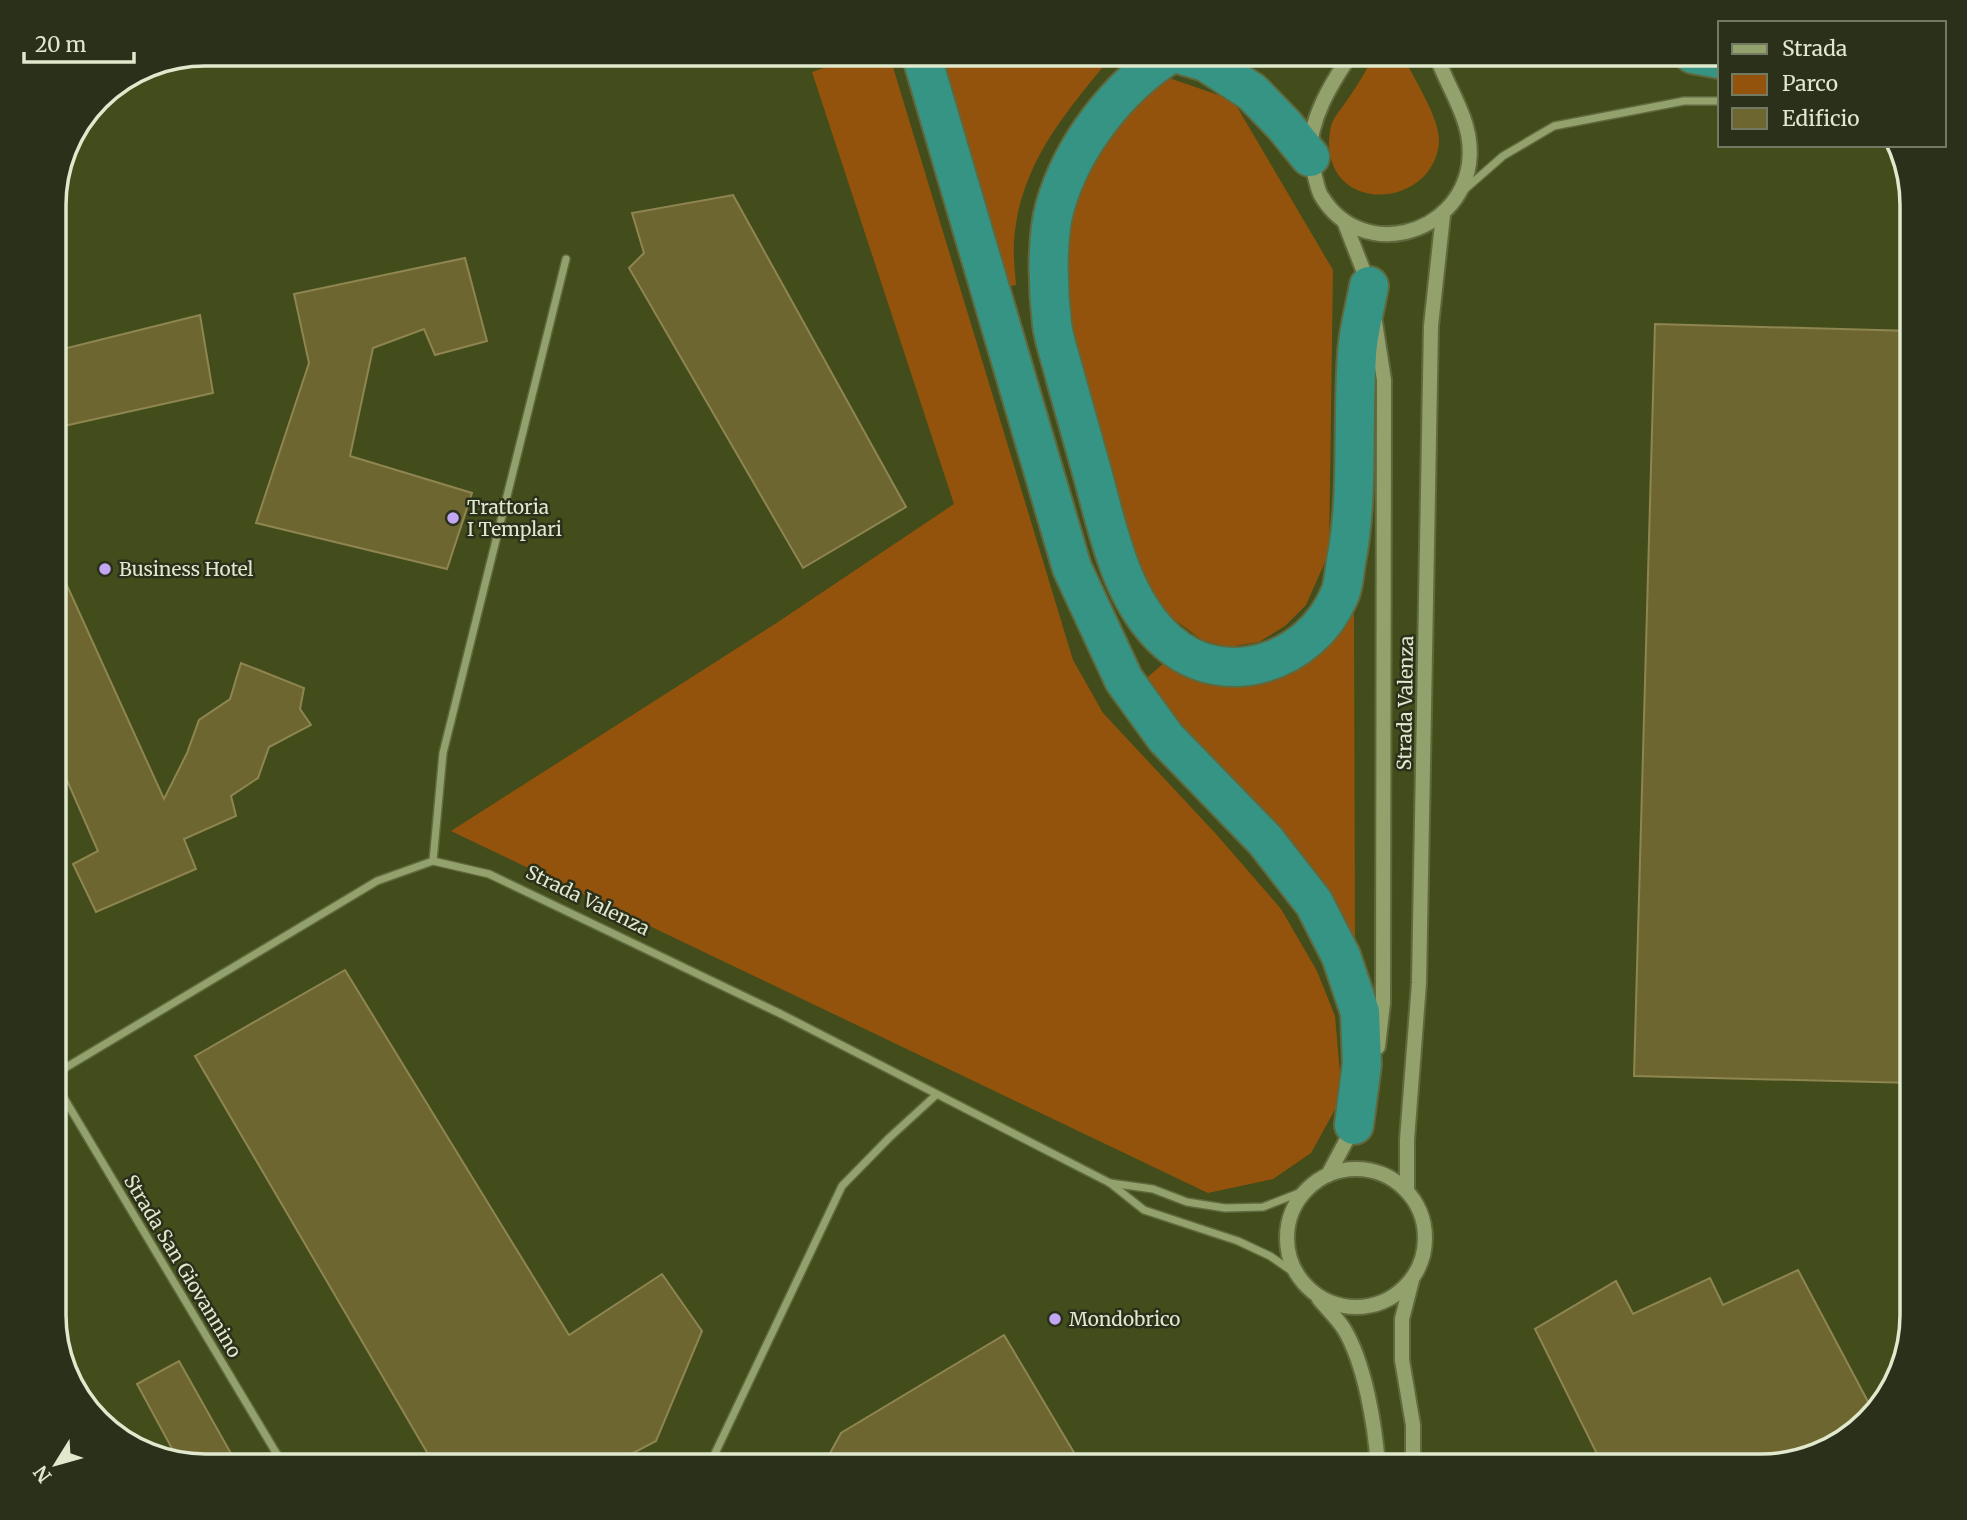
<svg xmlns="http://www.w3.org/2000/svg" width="1967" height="1520" viewBox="0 0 1967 1520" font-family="Merriweather,serif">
<rect width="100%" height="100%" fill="#424d1b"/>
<g fill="#93530c">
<polygon points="864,54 889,54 1073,660 1103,713 1216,834 1281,909 1317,971 1335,1016 1342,1097 1311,1153 1273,1179 1208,1193 451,831 775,624 954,504 812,72"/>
<path d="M937,54H1107L1111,57C1065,114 1020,163 1014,241C1013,255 1015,271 1016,285L1005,287Z"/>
<path d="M1375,54H1402C1412,76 1441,119 1439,143C1433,207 1331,216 1329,144C1329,138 1330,128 1332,123C1336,114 1345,104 1350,96C1359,83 1367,69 1375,54Z"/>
<polygon points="1166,77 1233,100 1333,270 1329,553 1306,605 1285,626 1259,642 1228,647 1202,640 1171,617 1146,589 1131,557 1067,325 1067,224 1100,141"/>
<polygon points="1354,614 1355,939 1348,940 1143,681 1164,663 1186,676 1215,682 1340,618"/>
</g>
<g fill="#6e6631" stroke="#8e8550" stroke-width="2">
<polygon points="733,195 906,507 803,568 629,268 644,253 632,213"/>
<polygon points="465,258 487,341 435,355 424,329 373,348 350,456 472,493 447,569 256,523 309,363 294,294"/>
<polygon points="200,315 213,393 55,428 55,351"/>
<polygon points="1655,324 1913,331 1913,1083 1634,1076"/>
<polygon points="55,559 164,799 187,753 199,720 230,699 241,663 304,688 300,709 311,725 269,747 258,778 231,796 236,816 184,839 196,869 96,912 73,864 98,851 55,753"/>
<polygon points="345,970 569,1335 662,1274 702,1331 656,1441 618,1461 616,1466 435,1466 195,1056"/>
<polygon points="1798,1270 1874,1413 1828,1450 1762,1466 1603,1466 1535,1329 1616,1281 1633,1314 1710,1278 1723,1305"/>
<polygon points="1004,1335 1082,1466 823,1466 841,1433"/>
<polygon points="179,1361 238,1466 205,1466 176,1456 137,1384"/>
</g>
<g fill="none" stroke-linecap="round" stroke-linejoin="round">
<g stroke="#60693e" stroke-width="10">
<g id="street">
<polyline points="1463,191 1503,156 1554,126 1684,101 1720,101"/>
<polyline points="433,861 443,753 566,259"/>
<polyline points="55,1074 377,881 433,861 489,874 781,1014 1110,1183 1144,1210 1238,1241 1270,1256 1296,1274"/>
<polyline points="55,1083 284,1466"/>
<polyline points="1110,1183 1153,1189 1187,1202 1225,1208 1263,1207 1304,1191"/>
<polyline points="709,1466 842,1186 889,1138 936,1095"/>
</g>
</g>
<g stroke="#60693e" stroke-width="18">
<g id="secondary">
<path d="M1351,54C1331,84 1309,119 1310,156C1310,163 1314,170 1315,177C1317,183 1318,192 1322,197C1361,261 1458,237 1469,164C1475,122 1448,91 1436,54"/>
<polyline points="1344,221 1369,285"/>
<polyline points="1375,322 1384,380 1383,1003 1378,1047"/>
<circle cx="1356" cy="1238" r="69"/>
<polyline points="1328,1175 1354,1126"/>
<polyline points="1407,1191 1407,1140 1419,983 1431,326 1443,215"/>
<polyline points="1412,1280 1402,1319 1402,1360 1413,1425 1413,1466"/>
<path d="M1319,1299C1327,1309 1337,1318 1344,1329C1365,1364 1375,1425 1378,1466"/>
</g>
</g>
<g stroke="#60693e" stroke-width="42">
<g id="highway">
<polyline points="921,54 1072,568 1124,680 1166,738 1265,840 1314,903 1341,956 1360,1012 1362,1064 1354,1125"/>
<path d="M1170,54C1118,87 1072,146 1055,207C1046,239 1048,291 1052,324C1054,341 1061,359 1065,376C1074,408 1083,440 1092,472C1108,530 1121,601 1168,642C1225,692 1311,662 1339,596C1344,586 1344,573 1346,562C1359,494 1352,424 1357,355C1358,332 1365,309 1369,286"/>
<polyline points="1179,54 1206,62 1252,92 1284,125 1310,157"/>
<polyline points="1693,54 1720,59"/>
</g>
</g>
<use href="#street" stroke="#93a16d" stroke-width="7"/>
<use href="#secondary" stroke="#93a16d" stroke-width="14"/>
<use href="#highway" stroke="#369485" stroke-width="38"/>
</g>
<g fill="#c2a8f2" stroke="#2b301b" stroke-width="2.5">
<circle cx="453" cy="518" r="7"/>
<circle cx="105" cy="569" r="7"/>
<circle cx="1055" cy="1319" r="7"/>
</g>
<g text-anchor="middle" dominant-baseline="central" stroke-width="5" stroke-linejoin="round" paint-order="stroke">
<g font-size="19" fill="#e0e8cd" stroke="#2b301b" text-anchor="start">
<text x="467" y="507">Trattoria<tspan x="467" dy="22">I Templari</tspan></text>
<text x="119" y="569">Business Hotel</text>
<text x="1069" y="1319">Mondobrico</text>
</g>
<g font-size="19" fill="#e0e8cd" stroke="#2b301b">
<text transform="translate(1405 703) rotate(-89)">Strada Valenza</text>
<text transform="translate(588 900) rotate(26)">Strada Valenza</text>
<text transform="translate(183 1266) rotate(59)">Strada San Giovannino</text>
</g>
</g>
<path d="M0 0H1967V1520H0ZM205 66H1761A139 139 0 0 1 1900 205V1315A139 139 0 0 1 1761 1454H205A139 139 0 0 1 66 1315V205A139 139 0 0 1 205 66Z" fill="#2b301b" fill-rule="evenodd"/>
<path fill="none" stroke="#e0e8cd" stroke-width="3.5" d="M205 66H1761A139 139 0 0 1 1900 205V1315A139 139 0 0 1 1761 1454H205A139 139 0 0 1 66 1315V205A139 139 0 0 1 205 66Z"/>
<rect x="1718" y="21" width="228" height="126" fill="#2b301b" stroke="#737a62" stroke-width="2"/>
<rect x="1732" y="44" width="35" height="10" fill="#93a16d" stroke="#737a62" stroke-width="2"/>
<text x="1782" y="56" font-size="21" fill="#e0e8cd">Strada</text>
<rect x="1732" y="74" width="35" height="21" fill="#93530c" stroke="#737a62" stroke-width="2"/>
<text x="1782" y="91" font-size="21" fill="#e0e8cd">Parco</text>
<rect x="1732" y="108" width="35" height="21" fill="#6e6631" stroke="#737a62" stroke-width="2"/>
<text x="1782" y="126" font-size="21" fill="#e0e8cd">Edificio</text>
<g transform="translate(56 1464) rotate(233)" stroke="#2b301b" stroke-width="5" paint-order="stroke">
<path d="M0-5L12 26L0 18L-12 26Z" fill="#e0e8cd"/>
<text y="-10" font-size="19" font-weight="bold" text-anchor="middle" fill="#e0e8cd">N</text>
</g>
<path d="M24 52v10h110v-10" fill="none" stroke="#e0e8cd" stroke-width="3.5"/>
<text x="35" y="52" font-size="21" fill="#e0e8cd" stroke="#2b301b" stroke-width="5" paint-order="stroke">20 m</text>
</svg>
